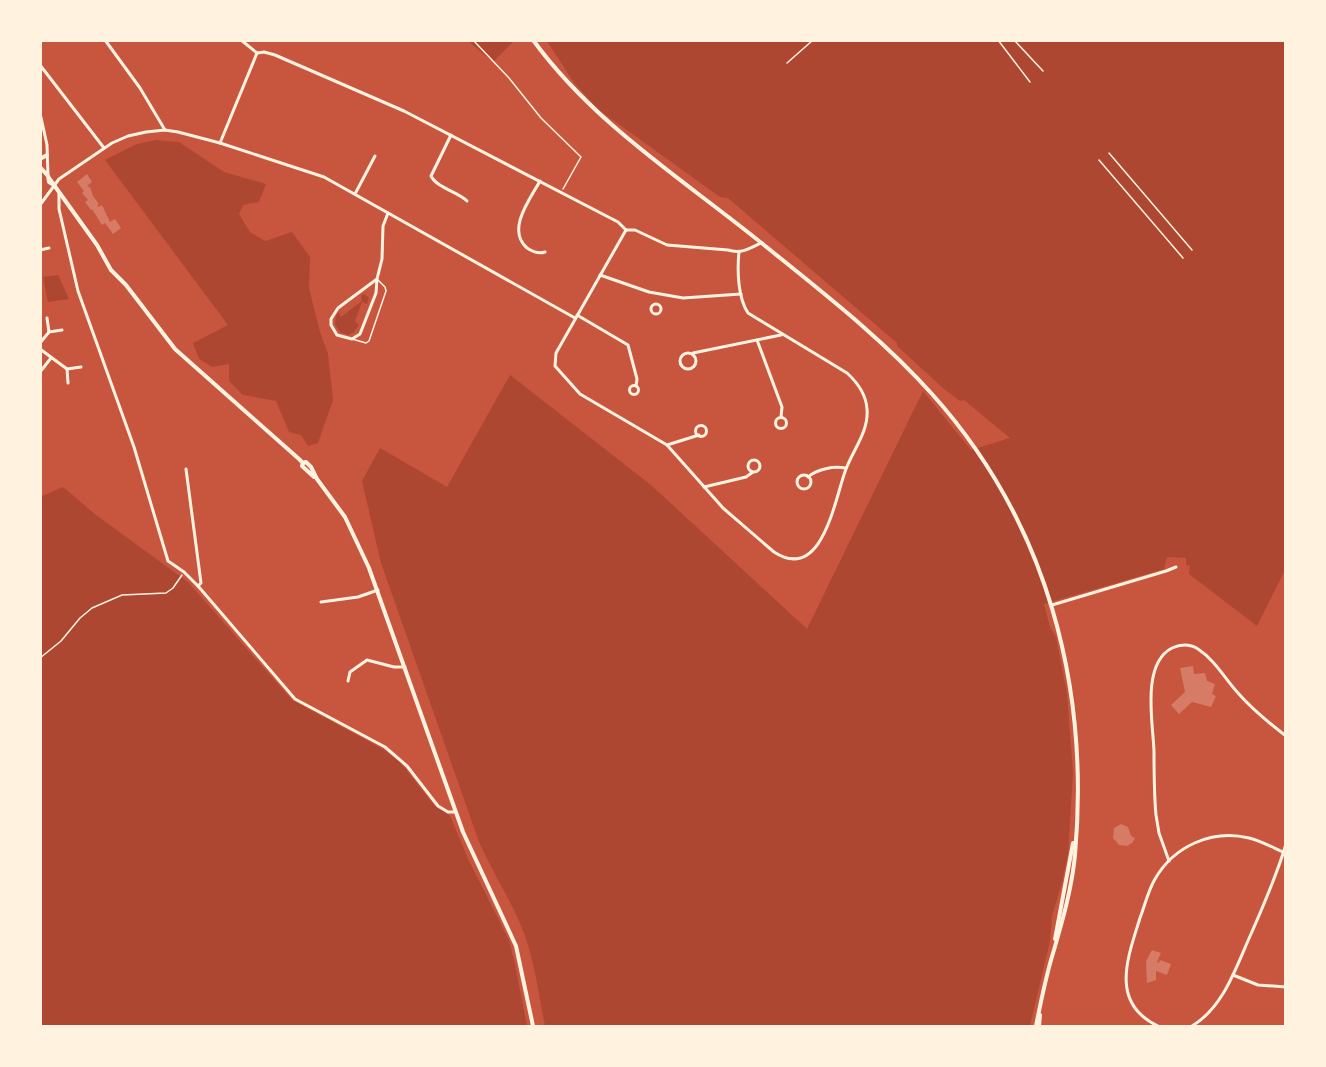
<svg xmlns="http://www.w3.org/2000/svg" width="1326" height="1067" viewBox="0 0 1326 1067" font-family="Arial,sans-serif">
<rect width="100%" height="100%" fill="#c8553d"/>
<g fill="#ae4732">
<polygon points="468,41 514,41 493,62"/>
<path d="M547,41H1285V570L1257,626L1189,574L1190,566L1186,565V558L1167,557L1164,569L1044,604L1050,627L1056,637L1067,693L1073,773L1068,854L1062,883L1052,916L1050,941L1030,1026H545C539,996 535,965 525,936C513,902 492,873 478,839L381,563L362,481L380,448L447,487L510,375L651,485L807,629L923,391L971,450L1010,438L964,400L960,401L944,389L897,346V343L728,198L720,197L599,110L574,83Z"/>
<polygon points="156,140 179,142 224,172 266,184 259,202 243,205 239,214 250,232 265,241 292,232 310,257 309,288 320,332 328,354 333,400 318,443 308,446 301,435 289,432 276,401 243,395 229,381 229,364 212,367 199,359 193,343 228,325 105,160 137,144"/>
<polygon points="58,275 69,299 48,302 43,277"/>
<polygon points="364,294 369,298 367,304 362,302 355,321 359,325 354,332 349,335 340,332 335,324 336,316 339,312 341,317 362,301 361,296"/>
<polygon points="63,487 96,515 188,582 292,700 383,749 400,762 434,805 450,816 469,861 509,940 515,964 527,1026 41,1026 40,497"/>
</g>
<g fill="#d67c66">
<polygon points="87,174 92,182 87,186 90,187 93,196 99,204 97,205 99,207 102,205 110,222 115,219 121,228 113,234 105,223 102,225 92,209 91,210 85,202 88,200 82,193 84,191 77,182"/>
<polygon points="1193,666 1194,674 1205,673 1207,681 1215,684 1212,694 1216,696 1211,707 1192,702 1179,714 1171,705 1185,692 1180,668"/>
<polygon points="1121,824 1128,827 1131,836 1135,838 1132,843 1127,846 1119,845 1113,838 1114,828"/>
<polygon points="1152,950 1161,953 1157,962 1159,963 1160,960 1171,964 1167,975 1156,971 1156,980 1147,983 1146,961"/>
</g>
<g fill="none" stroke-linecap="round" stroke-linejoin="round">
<g stroke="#fff3e0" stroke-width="1.5">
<polyline points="473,40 509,78 541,118 581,157 563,189"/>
<polyline points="998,40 1030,82"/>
<polyline points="1014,40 1043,71"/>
<polyline points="787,63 813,40"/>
<polyline points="1109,153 1192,250"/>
<polyline points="1099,160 1183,258"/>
<polyline points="40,658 61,641 80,618 92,608 122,595 166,593 173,588 182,575"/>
</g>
<polyline stroke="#fff3e0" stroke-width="1.5" points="352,339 366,343 369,341 386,291 385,287 378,280"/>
<g stroke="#fff3e0" stroke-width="3">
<polyline points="105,40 140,88 165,130"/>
<polyline points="241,40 257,53"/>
<polyline points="257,53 264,52 275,55 404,111 618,222 626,230"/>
<polyline points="40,65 104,148"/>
<polyline points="40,113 47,145 48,176 54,184"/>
<path d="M451,135L431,176C437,188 458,192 467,201"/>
<polyline points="220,143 257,53"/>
<path d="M540,181C530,199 506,230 527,248C533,252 539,254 545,252"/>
<polyline points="59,192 59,209 78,291 134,447 168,561 184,572 198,586 295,699 385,747 407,766 438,806 448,812 455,812"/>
<polyline points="355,194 375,156"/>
<polyline points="40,205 59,179 112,143 128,136 146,132 165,130 178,132 220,143 324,177 575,318"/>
<path d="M626,230L556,353L555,366L580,394L667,445L723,508L774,552C823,584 835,497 846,469C853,450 869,431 867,409C866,394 858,383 847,373L748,313C738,298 737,271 739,252"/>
<path d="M626,230H635L667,245L728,250C741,254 749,249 761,243"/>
<polyline points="40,250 49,248"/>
<polyline points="600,275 649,292 683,298 741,294"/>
<polyline points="377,279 338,308 331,319 331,325 337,335 352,339 360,334 376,293 377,279 382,259 383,226 388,213"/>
<circle cx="656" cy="309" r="5"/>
<polyline points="577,315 628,345 637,379 636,386"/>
<polyline points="47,318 49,332"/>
<polyline points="757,340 782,407 781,417"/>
<polyline points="40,343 49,332 62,330"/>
<polyline points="40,349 67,369 68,383"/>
<circle cx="688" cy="361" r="8"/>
<polyline points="693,353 781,335"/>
<polyline points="67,369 81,367"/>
<polyline points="40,372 51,358"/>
<circle cx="634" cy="390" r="4.5"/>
<circle cx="781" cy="423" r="5.5"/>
<circle cx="701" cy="431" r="5.5"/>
<polyline points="667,445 699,435"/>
<circle cx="754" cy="466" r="6"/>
<polyline points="186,469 201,583 198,586"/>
<circle cx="804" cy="482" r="7"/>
<path d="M808,477C817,469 834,466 845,468"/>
<polyline points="704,487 746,477 753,472"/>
<polyline points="321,602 358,597 378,590"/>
<polyline points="1052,605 1166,571 1176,567"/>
<polyline points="348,681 350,672 367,660 394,667 405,667"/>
<path d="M1169,861L1159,833L1156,815C1154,794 1154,773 1154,751C1153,723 1141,664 1172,648C1181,644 1190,644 1198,649C1215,660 1225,679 1238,693C1252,709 1269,723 1286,736"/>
<polyline points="1233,975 1258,985 1286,987"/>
<path d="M1158,1026C1109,1003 1128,957 1140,918C1145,905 1148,891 1155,879C1174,846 1212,829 1249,838C1261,841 1272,847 1283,852"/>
<path d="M1192,1026C1224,1007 1236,967 1251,934C1264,904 1277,875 1286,844"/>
</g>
<g stroke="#fff3e0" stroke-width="4">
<polyline points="40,159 47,155"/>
<polyline points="40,167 48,176 49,182 54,185 97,245 111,270 126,285 175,349 299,459 303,463 306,462 311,467 317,479 345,517 369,568 463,832 516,946 533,1026"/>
<polyline points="303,463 302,466 314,477"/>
<polyline points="1039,1026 1040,1015"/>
</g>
<g stroke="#fff3e0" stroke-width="4">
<path d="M533,40C595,125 684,180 764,245C822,292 882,338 932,394C1047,522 1090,686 1075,855C1072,887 1063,919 1054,950C1046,975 1041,1001 1036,1026"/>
<polyline points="1055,939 1073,843"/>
</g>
</g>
<rect width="1326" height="1067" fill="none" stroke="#fff3e0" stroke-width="84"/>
</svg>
